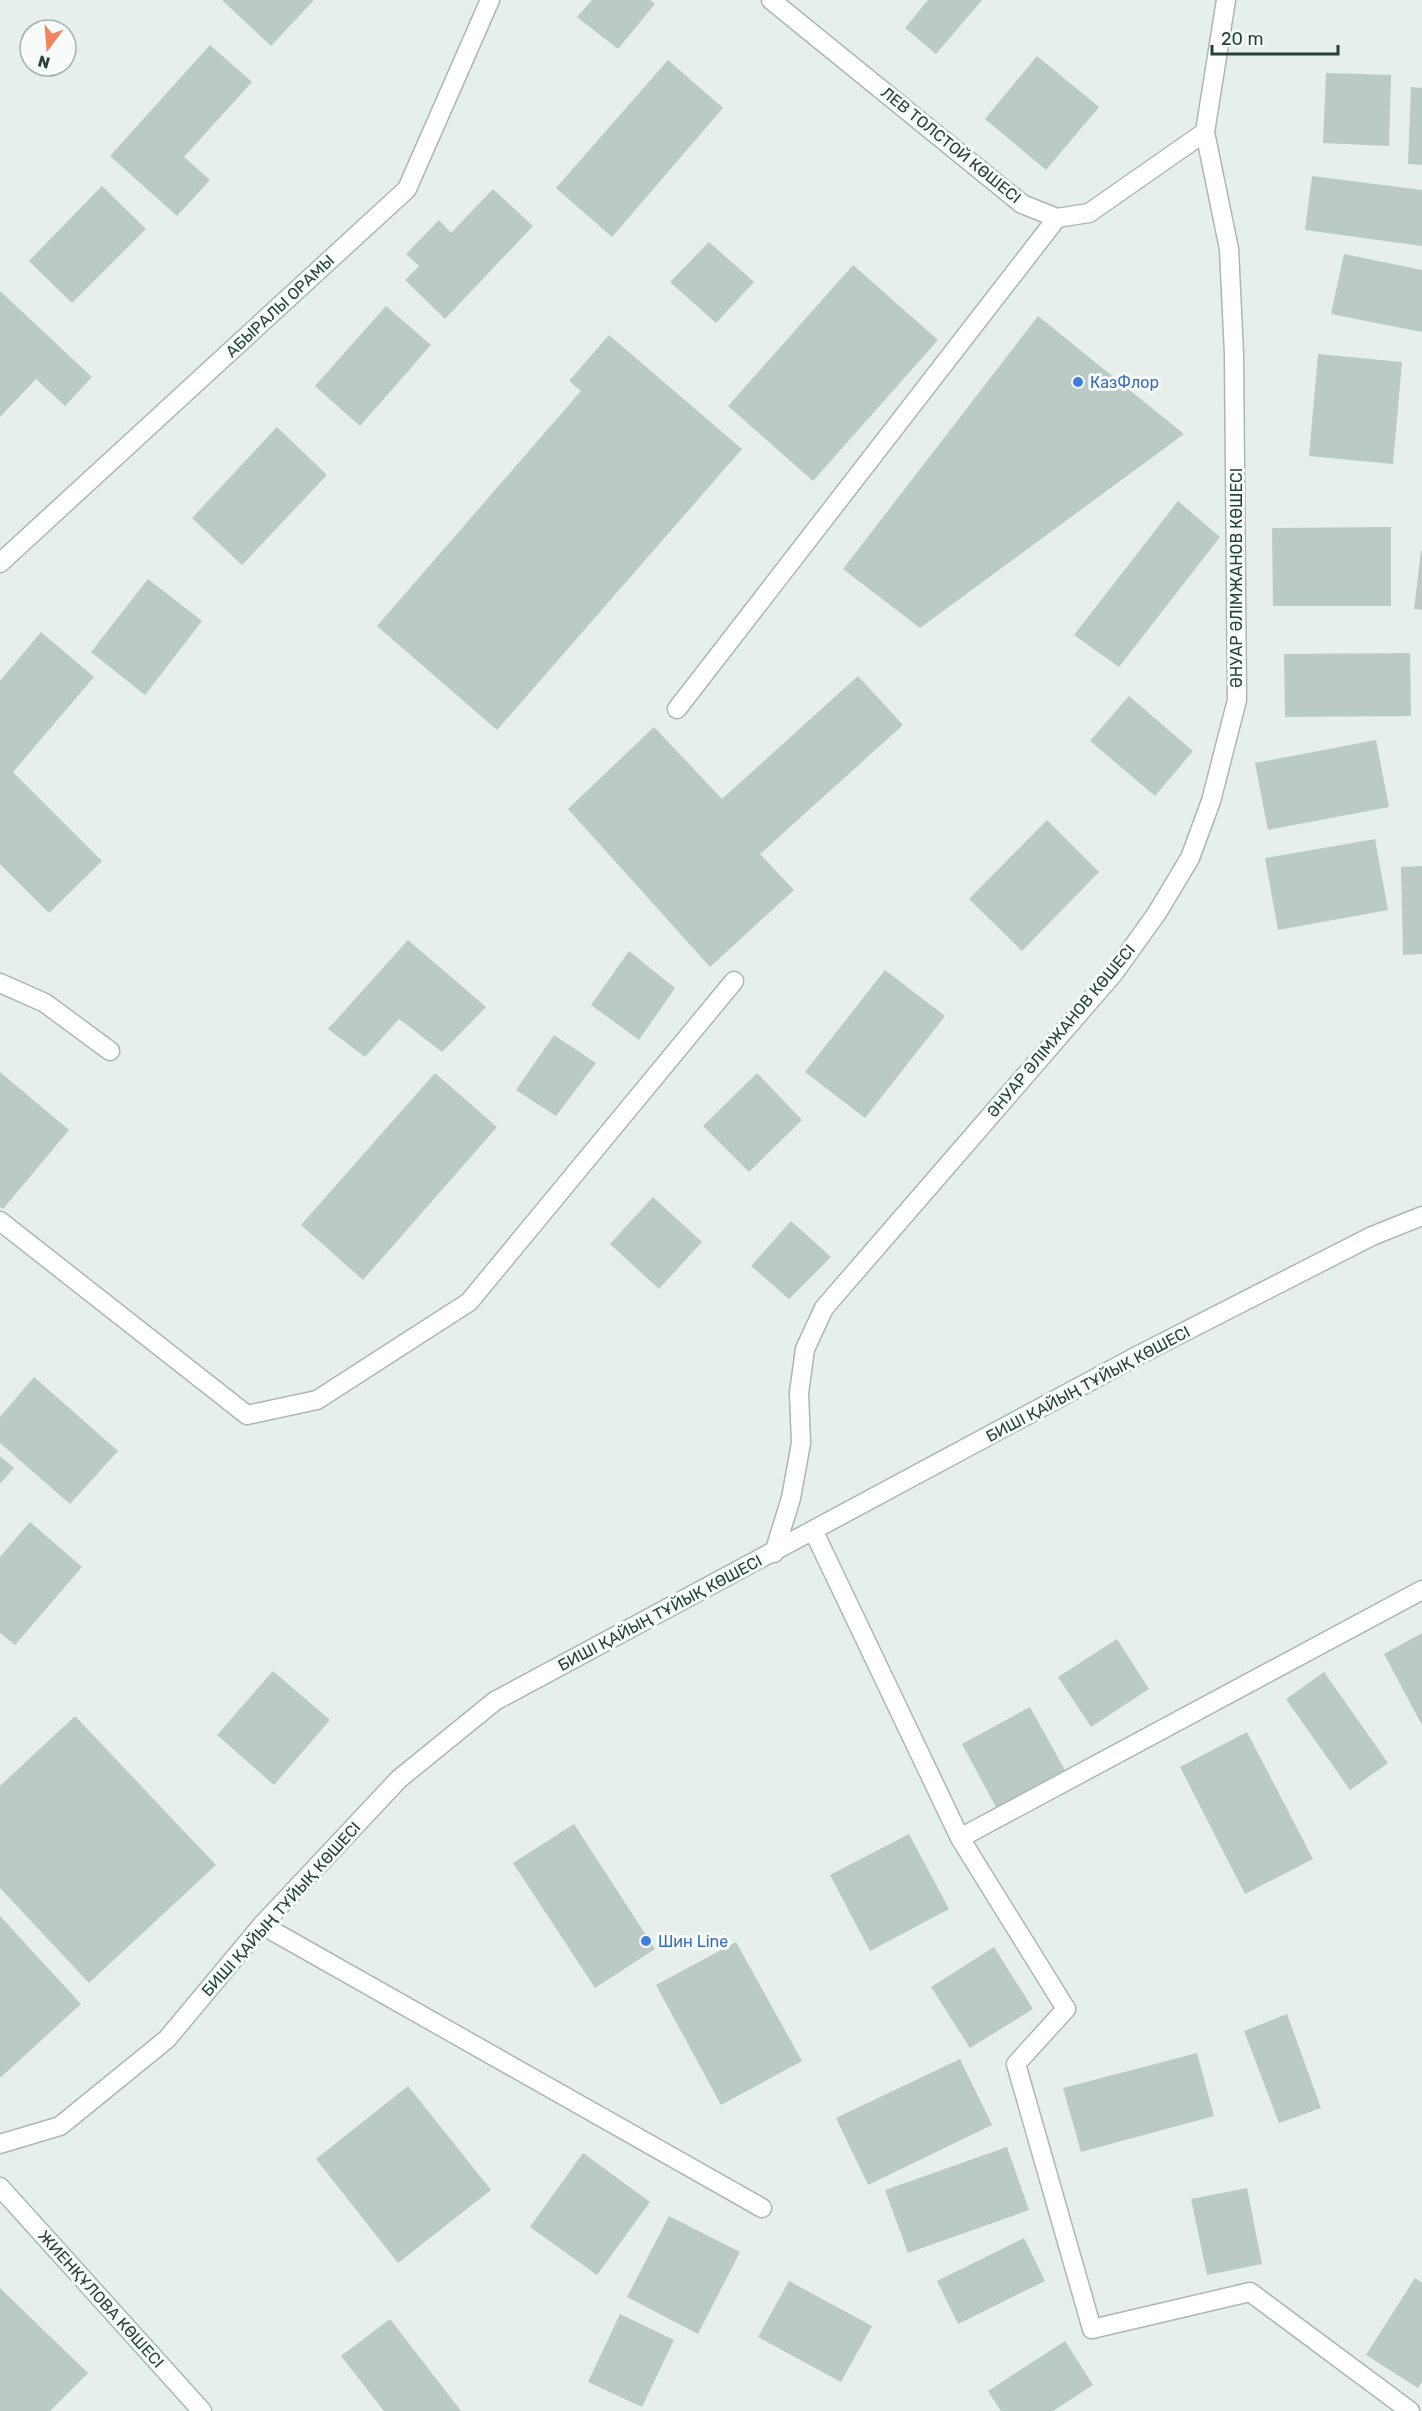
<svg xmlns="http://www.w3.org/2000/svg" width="1422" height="2411" viewBox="0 0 1422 2411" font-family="Rubik,sans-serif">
<rect width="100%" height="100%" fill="#e6efeb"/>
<g fill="#bbcac4">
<polygon points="222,0 314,0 271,46"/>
<polygon points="592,0 650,0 655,4 618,49 577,17"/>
<polygon points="928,0 982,0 936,54 905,28"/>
<polygon points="210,45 252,82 184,157 210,180 177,216 110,156"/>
<polygon points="1037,56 1099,107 1046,170 985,119"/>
<polygon points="668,60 723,108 612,237 556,188"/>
<polygon points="1326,73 1391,75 1389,146 1323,143"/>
<polygon points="1411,87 1422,88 1422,165 1408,164"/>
<polygon points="1312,176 1422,190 1422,246 1305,230"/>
<polygon points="102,186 146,229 72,303 29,261"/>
<polygon points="493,189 533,226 445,319 405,280 419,266 406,254 439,220 451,233"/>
<polygon points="709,242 754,282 716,323 670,282"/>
<polygon points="1344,254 1422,270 1422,332 1331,314"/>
<polygon points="853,265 938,340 813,481 728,406"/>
<polygon points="0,291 92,377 65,406 36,379 0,417"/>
<polygon points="386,306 431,345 360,426 315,386"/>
<polygon points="1038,316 1184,434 920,628 843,569"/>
<polygon points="609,335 742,449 497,730 377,626 581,391 569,381"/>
<polygon points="1318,354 1402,362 1393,464 1309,456"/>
<polygon points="277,427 327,475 242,565 192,518"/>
<polygon points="1178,501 1220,537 1119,667 1074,635"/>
<polygon points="1391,527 1391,606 1273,606 1272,528"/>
<polygon points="1421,551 1422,551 1422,610 1414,609"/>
<polygon points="148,579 202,621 145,695 91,652"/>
<polygon points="41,632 94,677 13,772 102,861 49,913 0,864 0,681"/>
<polygon points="1410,653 1411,716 1285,717 1284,654"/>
<polygon points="858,676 903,725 760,854 794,890 710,967 568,809 654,727 722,799"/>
<polygon points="1129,696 1193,751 1155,796 1090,741"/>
<polygon points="1376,740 1389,807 1268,830 1255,763"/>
<polygon points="1047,820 1099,872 1022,951 969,899"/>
<polygon points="1375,839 1388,910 1278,930 1265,858"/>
<polygon points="1422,866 1422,954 1403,955 1401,867"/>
<polygon points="408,940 486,1007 442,1052 399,1019 365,1057 328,1029"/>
<polygon points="629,951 675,988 639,1040 591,1005"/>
<polygon points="885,970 945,1016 865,1118 805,1072"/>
<polygon points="554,1035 596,1063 556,1116 516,1090"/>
<polygon points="0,1072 69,1130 3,1209 0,1207"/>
<polygon points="435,1073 497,1127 363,1280 301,1225"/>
<polygon points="757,1073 802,1120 749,1172 703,1126"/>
<polygon points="653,1197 702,1242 659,1289 610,1244"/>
<polygon points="791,1221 831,1257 789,1299 751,1266"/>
<polygon points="34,1377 118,1451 70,1504 0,1443 0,1417"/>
<polygon points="0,1456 14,1468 0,1484"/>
<polygon points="30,1522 82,1567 15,1645 0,1633 0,1557"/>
<polygon points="1422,1633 1422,1725 1384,1654"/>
<polygon points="1117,1639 1149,1689 1091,1727 1058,1677"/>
<polygon points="273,1671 330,1720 274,1785 217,1735"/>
<polygon points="1324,1672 1388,1763 1350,1790 1286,1699"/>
<polygon points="1030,1707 1066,1772 997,1809 962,1744"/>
<polygon points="75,1716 216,1865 89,1983 0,1888 0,1786"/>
<polygon points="1247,1732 1313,1859 1245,1894 1180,1767"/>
<polygon points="574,1824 655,1949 595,1988 513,1863"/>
<polygon points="909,1834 949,1909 870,1951 830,1875"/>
<polygon points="0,1916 81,2004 0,2078"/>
<polygon points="736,1942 802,2061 721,2105 656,1985"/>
<polygon points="994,1947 1033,2009 970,2048 931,1987"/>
<polygon points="1287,2014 1321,2108 1279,2123 1244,2031"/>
<polygon points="1197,2053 1214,2116 1081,2152 1063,2088"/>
<polygon points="960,2059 992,2125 868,2185 836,2118"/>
<polygon points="408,2086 491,2190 398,2263 316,2159"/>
<polygon points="1007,2147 1029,2210 908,2253 885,2190"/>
<polygon points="583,2153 650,2202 597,2275 530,2227"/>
<polygon points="1247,2188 1262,2264 1207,2275 1191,2199"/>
<polygon points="669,2216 740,2252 698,2334 627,2297"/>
<polygon points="1024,2238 1045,2281 958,2324 937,2281"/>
<polygon points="1415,2278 1422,2283 1422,2382 1418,2388 1366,2355"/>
<polygon points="789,2281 872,2326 841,2382 758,2337"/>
<polygon points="0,2288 88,2373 50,2411 0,2411"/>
<polygon points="620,2314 674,2340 642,2407 588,2382"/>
<polygon points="390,2319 461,2411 384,2411 341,2356"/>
<polygon points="1065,2341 1093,2385 1053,2411 1001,2411 988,2391"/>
</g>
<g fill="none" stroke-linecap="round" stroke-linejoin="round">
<g stroke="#a8b8b2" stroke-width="21">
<g id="lane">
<polyline points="677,709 1057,218"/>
<polyline points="0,983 45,1003 110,1051"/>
<polyline points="0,1221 247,1415 317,1400 469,1302 734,981"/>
<polyline points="814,1532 960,1838 1422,1590"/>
<polyline points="960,1838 1066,2009"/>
<polyline points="262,1925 762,2208"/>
<polyline points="1092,2329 1250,2292 1410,2411"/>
</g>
</g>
<g stroke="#a8b8b2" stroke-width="21">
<g id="street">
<polyline points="771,0 1022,204 1057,218 1089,213 1205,132"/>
<polyline points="0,563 407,189 490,0"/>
<polyline points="774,1553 791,1498 801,1443 799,1393 805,1349 824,1308 1114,973 1157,913 1190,858 1211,801 1237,700 1234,354 1229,249 1205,132 1226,0"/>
<polyline points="1066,2009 1016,2064 1092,2329"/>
<polyline points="0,2144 60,2126 167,2039 262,1925 399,1779 495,1701 1137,1356 1372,1236 1422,1216"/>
</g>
</g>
<g stroke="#a4bbb3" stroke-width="21">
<polyline id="secondary" points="0,2187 202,2411"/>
</g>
<use href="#lane" stroke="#fff" stroke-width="18"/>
<use href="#street" stroke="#fff" stroke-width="18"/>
<use href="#secondary" stroke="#fff" stroke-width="18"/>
</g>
<g fill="#3f7fe0" stroke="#f7fbf9" stroke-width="2">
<circle cx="1078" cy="382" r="6"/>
<circle cx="646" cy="1941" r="6"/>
</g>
<g text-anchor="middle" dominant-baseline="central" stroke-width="6" stroke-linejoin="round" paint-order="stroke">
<g font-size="16" fill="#24423a" stroke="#f7fbf9">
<text transform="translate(951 145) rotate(39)">ЛЕВ ТОЛСТОЙ КӨШЕСІ</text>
<text transform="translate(280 306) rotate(-43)">АБЫРАЛЫ ОРАМЫ</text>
<text transform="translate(1236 578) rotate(-90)">ӘНУАР ӘЛІМЖАНОВ КӨШЕСІ</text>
<text transform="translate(1061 1031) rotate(-50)">ӘНУАР ӘЛІМЖАНОВ КӨШЕСІ</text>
<text transform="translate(1088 1384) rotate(-28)">БИШІ ҚАЙЫҢ ТҰЙЫҚ КӨШЕСІ</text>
<text transform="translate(660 1613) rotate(-28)">БИШІ ҚАЙЫҢ ТҰЙЫҚ КӨШЕСІ</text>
<text transform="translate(281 1909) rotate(-48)">БИШІ ҚАЙЫҢ ТҰЙЫҚ КӨШЕСІ</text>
<text transform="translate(101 2299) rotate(48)">ЖИЕНҚҰЛОВА КӨШЕСІ</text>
</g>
<g font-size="16" fill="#366cbe" stroke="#f7fbf9" text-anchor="start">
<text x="1090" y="382">КазФлор</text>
<text x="658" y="1941">Шин Line</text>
</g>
</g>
<g transform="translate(48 48) rotate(196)"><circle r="28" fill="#f7fbf9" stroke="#a3b1ad" stroke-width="1.5"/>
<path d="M0-4.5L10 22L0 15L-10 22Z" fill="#f4845f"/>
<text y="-9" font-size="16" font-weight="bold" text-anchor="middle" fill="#24423a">N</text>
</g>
<path d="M1212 45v9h126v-9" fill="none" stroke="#24423a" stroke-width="3"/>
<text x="1221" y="45" font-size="18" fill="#24423a" stroke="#f7fbf9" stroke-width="4.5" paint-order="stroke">20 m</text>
</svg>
